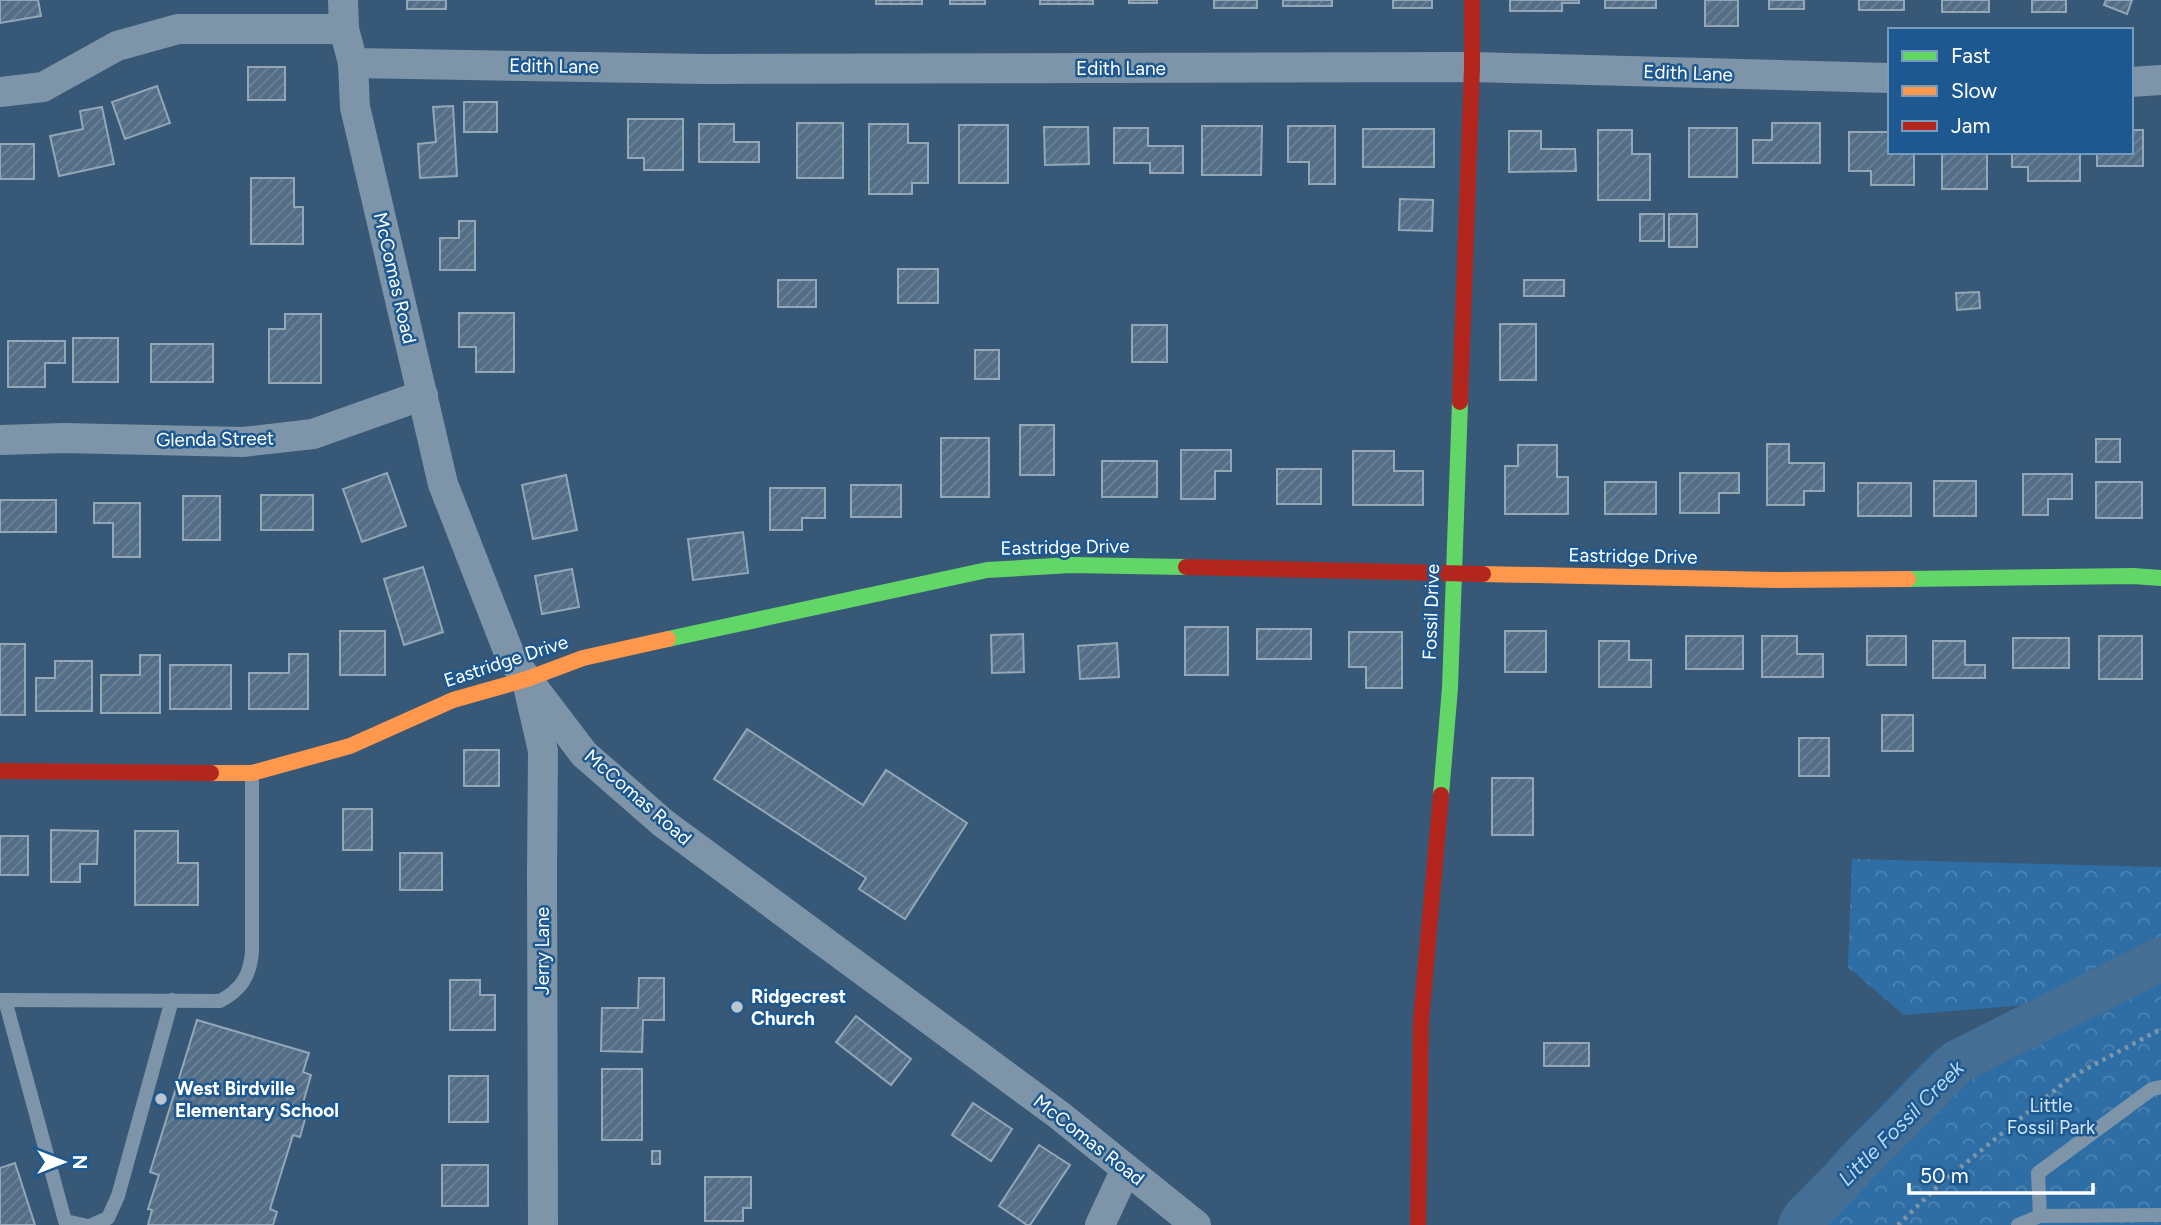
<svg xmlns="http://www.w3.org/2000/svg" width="2161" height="1225" viewBox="0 0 2161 1225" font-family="Figtree,sans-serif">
<defs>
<pattern id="park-crowns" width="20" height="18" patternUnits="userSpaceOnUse" patternTransform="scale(1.75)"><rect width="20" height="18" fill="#2e6ea5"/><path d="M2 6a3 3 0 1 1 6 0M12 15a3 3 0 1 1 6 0" fill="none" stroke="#4d84b2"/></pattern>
<pattern id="building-hatch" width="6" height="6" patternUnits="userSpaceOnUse" patternTransform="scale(1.75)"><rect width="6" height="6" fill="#536e86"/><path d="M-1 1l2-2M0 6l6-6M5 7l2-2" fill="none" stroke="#6d8498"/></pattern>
</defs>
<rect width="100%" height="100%" fill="#375876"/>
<polygon fill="url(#park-crowns)" points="1852,859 2161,867 2161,1225 1777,1225 1838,1150 1936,1050 2026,1005 1904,1015 1848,967"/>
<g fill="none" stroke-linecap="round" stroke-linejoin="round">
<polyline stroke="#446e93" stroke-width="44" points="1800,1225 1805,1217 1957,1062 2161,959"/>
</g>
<g fill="url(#building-hatch)" stroke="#93a7b7" stroke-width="2">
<polygon points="0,0 38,0 41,16 0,23"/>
<rect x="407" y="0" width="39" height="9"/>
<rect x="876" y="0" width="46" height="4"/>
<rect x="950" y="0" width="35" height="4"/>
<rect x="1040" y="0" width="53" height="4"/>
<rect x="1129" y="0" width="28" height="3"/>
<rect x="1214" y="0" width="43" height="8"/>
<rect x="1283" y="0" width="49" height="6"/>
<rect x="1393" y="0" width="39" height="8"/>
<polygon points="1510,0 1579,0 1579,3 1562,3 1562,11 1510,11"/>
<rect x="1605" y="0" width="51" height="8"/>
<rect x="1705" y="0" width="33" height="26"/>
<rect x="1769" y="0" width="35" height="9"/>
<rect x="1859" y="0" width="45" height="10"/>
<rect x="1942" y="0" width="47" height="12"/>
<rect x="2032" y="0" width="34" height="12"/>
<polygon points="2106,0 2132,0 2127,14 2104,5"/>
<rect x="248" y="67" width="37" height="33"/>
<polygon points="157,86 170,123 125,139 112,102"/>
<rect x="464" y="102" width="33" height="30"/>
<polygon points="453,106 457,176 420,178 418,144 436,142 433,107"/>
<polygon points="102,107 114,164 59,176 50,136 83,129 80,111"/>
<polygon points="628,119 683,119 683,170 644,170 644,158 628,158"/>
<rect x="797" y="123" width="46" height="55"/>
<polygon points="1772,123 1820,123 1820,163 1753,163 1753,140 1772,140"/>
<polygon points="699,124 734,124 734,142 759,142 759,162 699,162"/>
<polygon points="869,124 908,124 908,143 928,143 928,183 912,183 912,194 869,194"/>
<rect x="959" y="125" width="49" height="58"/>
<polygon points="1202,126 1262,126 1261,175 1202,175"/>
<polygon points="1288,126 1335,126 1335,184 1309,184 1309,162 1288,162"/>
<polygon points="1044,127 1088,127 1089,164 1045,165"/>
<polygon points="1114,128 1148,128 1148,146 1183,146 1183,173 1150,173 1150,163 1114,163"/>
<rect x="1689" y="128" width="48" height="49"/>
<rect x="1363" y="129" width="71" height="38"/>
<polygon points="1598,130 1632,130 1632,154 1650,154 1650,200 1598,200"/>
<polygon points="2131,130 2143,130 2143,166 2097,166 2097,152 2131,152"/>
<polygon points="1509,131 1541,131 1541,149 1575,149 1576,171 1509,172"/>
<polygon points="1849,132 1890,132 1890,152 1914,152 1914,185 1871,185 1871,171 1849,171"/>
<rect x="0" y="144" width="34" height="35"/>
<rect x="1942" y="152" width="45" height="37"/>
<polygon points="2012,152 2080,152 2080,181 2028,181 2028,167 2012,167"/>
<polygon points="251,178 294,178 294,207 303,207 303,244 251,244"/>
<polygon points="1400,199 1433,200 1432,231 1399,230"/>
<rect x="1640" y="214" width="24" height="27"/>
<rect x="1669" y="214" width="28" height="33"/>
<polygon points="459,221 475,221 475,270 440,270 440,238 459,238"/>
<rect x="898" y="269" width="40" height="34"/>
<rect x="778" y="280" width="38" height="27"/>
<rect x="1524" y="280" width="40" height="16"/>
<polygon points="1979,292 1980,308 1957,310 1956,293"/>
<polygon points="459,313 514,313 514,372 476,372 476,347 459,347"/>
<polygon points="285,314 321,314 321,383 269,383 269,329 285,329"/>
<rect x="1500" y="324" width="36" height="56"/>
<rect x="1132" y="325" width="35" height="37"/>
<rect x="73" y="338" width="45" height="44"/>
<polygon points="8,341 65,341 65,363 45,363 45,387 8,387"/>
<rect x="151" y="344" width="62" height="38"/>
<rect x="975" y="350" width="24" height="29"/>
<rect x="1020" y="425" width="34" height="50"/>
<rect x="941" y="438" width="48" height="59"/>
<rect x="2096" y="439" width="24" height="23"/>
<polygon points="1767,444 1789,444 1789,463 1824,463 1824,491 1804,491 1804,505 1767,505"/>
<polygon points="1518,445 1557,445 1557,477 1568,477 1568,514 1505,514 1505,466 1518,466"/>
<polygon points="1181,450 1231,450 1231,471 1215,471 1215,499 1181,499"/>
<polygon points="1353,451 1394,451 1394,471 1423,471 1423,505 1353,505"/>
<rect x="1102" y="461" width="55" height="36"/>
<rect x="1277" y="469" width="44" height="35"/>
<polygon points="387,473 406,526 362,542 343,489"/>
<polygon points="1680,473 1739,473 1739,493 1719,493 1719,513 1680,513"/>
<polygon points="2023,474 2072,474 2072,499 2048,499 2048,515 2023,515"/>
<polygon points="566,475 577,530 533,539 522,485"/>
<rect x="1934" y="481" width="42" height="35"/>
<rect x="1605" y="482" width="51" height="32"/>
<rect x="2096" y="482" width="46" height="36"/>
<rect x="1858" y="483" width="53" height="33"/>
<rect x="851" y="485" width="50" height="32"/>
<polygon points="770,488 825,488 825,518 802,518 802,530 770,530"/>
<rect x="261" y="495" width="52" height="35"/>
<rect x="183" y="496" width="37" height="44"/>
<rect x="0" y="500" width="56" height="32"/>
<polygon points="94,503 140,503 140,557 113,557 113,523 94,523"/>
<polygon points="743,532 748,573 693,580 688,539"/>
<polygon points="423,567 443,632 404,645 384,579"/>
<polygon points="572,569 579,607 542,614 535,576"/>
<rect x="1185" y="627" width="43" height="48"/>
<rect x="1257" y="629" width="54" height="30"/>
<rect x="340" y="631" width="45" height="44"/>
<rect x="1505" y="631" width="41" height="41"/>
<polygon points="1349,632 1402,632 1402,688 1366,688 1366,667 1349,667"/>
<polygon points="1023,634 1024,672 992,673 991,635"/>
<rect x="1686" y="636" width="57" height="33"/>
<polygon points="1762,636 1797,636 1797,654 1823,654 1823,677 1762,677"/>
<rect x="1867" y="636" width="39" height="29"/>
<rect x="2099" y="636" width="43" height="43"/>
<rect x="2013" y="638" width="56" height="30"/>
<polygon points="1599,641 1629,641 1629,660 1651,660 1651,687 1599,687"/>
<polygon points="1933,641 1965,641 1965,665 1985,665 1985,678 1933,678"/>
<polygon points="1117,643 1119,677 1080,679 1078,646"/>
<rect x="0" y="644" width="25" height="71"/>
<polygon points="289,654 308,654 308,709 249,709 249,673 289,673"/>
<polygon points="140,655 160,655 160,713 101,713 101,675 140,675"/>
<polygon points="55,661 92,661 92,711 36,711 36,678 55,678"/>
<rect x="170" y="665" width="61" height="44"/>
<rect x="1882" y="715" width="31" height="36"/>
<polygon points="747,729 863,805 886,770 967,823 905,919 859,889 866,878 714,779"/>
<rect x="1799" y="738" width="30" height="38"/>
<rect x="464" y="750" width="35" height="36"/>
<rect x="1492" y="778" width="41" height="57"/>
<rect x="343" y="809" width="29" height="41"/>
<polygon points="51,830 98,831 97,864 80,864 80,882 51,882"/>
<polygon points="135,831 178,831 178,863 198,863 198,905 135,905"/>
<rect x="0" y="836" width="28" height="39"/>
<rect x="400" y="853" width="42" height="37"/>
<polygon points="639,978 664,978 664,1020 643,1020 642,1052 601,1051 602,1008 638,1008"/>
<polygon points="450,980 480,980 480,995 495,995 495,1030 450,1030"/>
<polygon points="856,1016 911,1059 891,1085 836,1042"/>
<polygon points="197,1020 309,1053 303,1072 311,1075 303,1103 309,1105 300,1137 293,1135 270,1209 277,1212 273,1225 148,1225 152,1210 148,1209 159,1175 150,1172"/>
<rect x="1544" y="1043" width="45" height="23"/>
<rect x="602" y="1069" width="40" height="71"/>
<rect x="449" y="1076" width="39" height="46"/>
<polygon points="973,1103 1012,1129 991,1161 952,1135"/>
<polygon points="1039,1145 1070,1165 1030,1225 1027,1225 999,1206"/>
<rect x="652" y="1151" width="8" height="13"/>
<polygon points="15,1163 35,1225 0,1225 0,1168"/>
<rect x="442" y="1165" width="46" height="41"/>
<polygon points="705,1177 751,1177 751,1208 743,1208 743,1221 705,1221"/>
</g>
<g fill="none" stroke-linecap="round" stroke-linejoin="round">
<polyline stroke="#7e95a9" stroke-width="4.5" stroke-dasharray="3.5 5" stroke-linecap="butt" points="1898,1225 1940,1184 2071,1077 2161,1029"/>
<g stroke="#7e95a9" stroke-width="14">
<path d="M0,1000L220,1001C241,990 250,976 252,952V774"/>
<polyline points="5,1000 65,1221 84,1225"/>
<polyline points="2161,1087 2152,1089 2038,1173 2040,1216 2161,1215"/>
<polyline points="92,1225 108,1218 118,1196 172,1000"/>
<polyline points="2018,1225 2040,1216"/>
</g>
<g stroke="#7e95a9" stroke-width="30">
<polyline points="343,0 344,29 353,63 355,107 443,484 511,658 527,679 584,754 663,823 1059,1115 1196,1225"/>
<polyline points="353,63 706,69 1472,67 1890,78"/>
<polyline points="2131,82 2161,80"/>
<polyline points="0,92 43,87 117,46 178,29 344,29"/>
<polyline points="0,440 64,438 243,442 313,434 423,395"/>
<polyline points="529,690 543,751 542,872 543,1225"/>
<polyline points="1100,1225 1126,1169"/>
</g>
<g stroke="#63d668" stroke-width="16">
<polyline points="1908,579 2133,576 2161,578"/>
<polyline points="668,639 987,570 1071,565 1186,567"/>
<polyline points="1441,795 1450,688 1460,402"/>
</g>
<g stroke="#ff974d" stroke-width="16">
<polyline points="1483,574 1776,580 1908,579"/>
<polyline points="211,773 252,773 350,746 453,700 527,679 583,658 668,639"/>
</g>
<g stroke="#b3261e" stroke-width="16">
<polyline points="1460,402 1472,67 1472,0"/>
<polyline points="1186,567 1483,574"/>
<polyline points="0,771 211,773"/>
<polyline points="1418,1225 1421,1020 1441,795"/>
</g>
</g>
<g fill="#b9c5cf" stroke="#1d5990" stroke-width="2.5">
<circle cx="737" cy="1007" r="7"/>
<circle cx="161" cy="1099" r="7"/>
</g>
<g text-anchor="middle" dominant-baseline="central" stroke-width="5" stroke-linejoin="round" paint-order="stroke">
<g font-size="19" fill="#fff" stroke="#1d5990">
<text transform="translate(554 66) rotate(1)">Edith Lane</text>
<text x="1121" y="68">Edith Lane</text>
<text transform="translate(1688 73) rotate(2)">Edith Lane</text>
<text transform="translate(395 278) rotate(77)">McComas Road</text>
<text transform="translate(215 439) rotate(-1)">Glenda Street</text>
<text transform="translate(1065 547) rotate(-1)">Eastridge Drive</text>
<text transform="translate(1633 556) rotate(1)">Eastridge Drive</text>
<text transform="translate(1431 612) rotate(-88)">Fossil Drive</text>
<text transform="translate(506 661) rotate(-18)">Eastridge Drive</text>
<text transform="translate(638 797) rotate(41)">McComas Road</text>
<text transform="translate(542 951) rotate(-90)">Jerry Lane</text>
<text transform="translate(1089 1140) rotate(38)">McComas Road</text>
</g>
<g font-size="19" font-weight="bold" fill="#fff" stroke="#1d5990" text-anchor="start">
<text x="751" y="996">Ridgecrest<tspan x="751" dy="22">Church</tspan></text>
<text x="175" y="1088">West Birdville<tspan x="175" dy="22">Elementary School</tspan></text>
</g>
<g font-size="19" fill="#d2e8fa" stroke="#1d5990">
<text x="2051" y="1105">Little<tspan x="2051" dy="22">Fossil Park</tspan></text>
</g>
<g font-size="21" font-style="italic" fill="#b8d9f5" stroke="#1d5990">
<text transform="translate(1901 1123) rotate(-45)">Little Fossil Creek</text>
</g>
</g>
<rect x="1888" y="28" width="245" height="126" fill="#1d5990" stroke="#779bbc" stroke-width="2"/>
<rect x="1902" y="51" width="35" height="10" fill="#63d668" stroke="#779bbc" stroke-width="2"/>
<text x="1951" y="63" font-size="21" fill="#ffffff">Fast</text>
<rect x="1902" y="86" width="35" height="10" fill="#ff974d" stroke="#779bbc" stroke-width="2"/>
<text x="1951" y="98" font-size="21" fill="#ffffff">Slow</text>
<rect x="1902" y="121" width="35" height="10" fill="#b3261e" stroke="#779bbc" stroke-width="2"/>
<text x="1951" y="133" font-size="21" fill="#ffffff">Jam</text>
<g transform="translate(63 1162) rotate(90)" stroke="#1d5990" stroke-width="5" paint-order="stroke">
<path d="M0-5L12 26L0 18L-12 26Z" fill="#ffffff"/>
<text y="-10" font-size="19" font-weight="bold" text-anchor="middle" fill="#ffffff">N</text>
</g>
<path d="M1909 1183v10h184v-10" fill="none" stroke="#ffffff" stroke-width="3.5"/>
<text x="1920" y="1183" font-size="21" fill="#ffffff" stroke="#1d5990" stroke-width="5" paint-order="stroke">50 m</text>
</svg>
